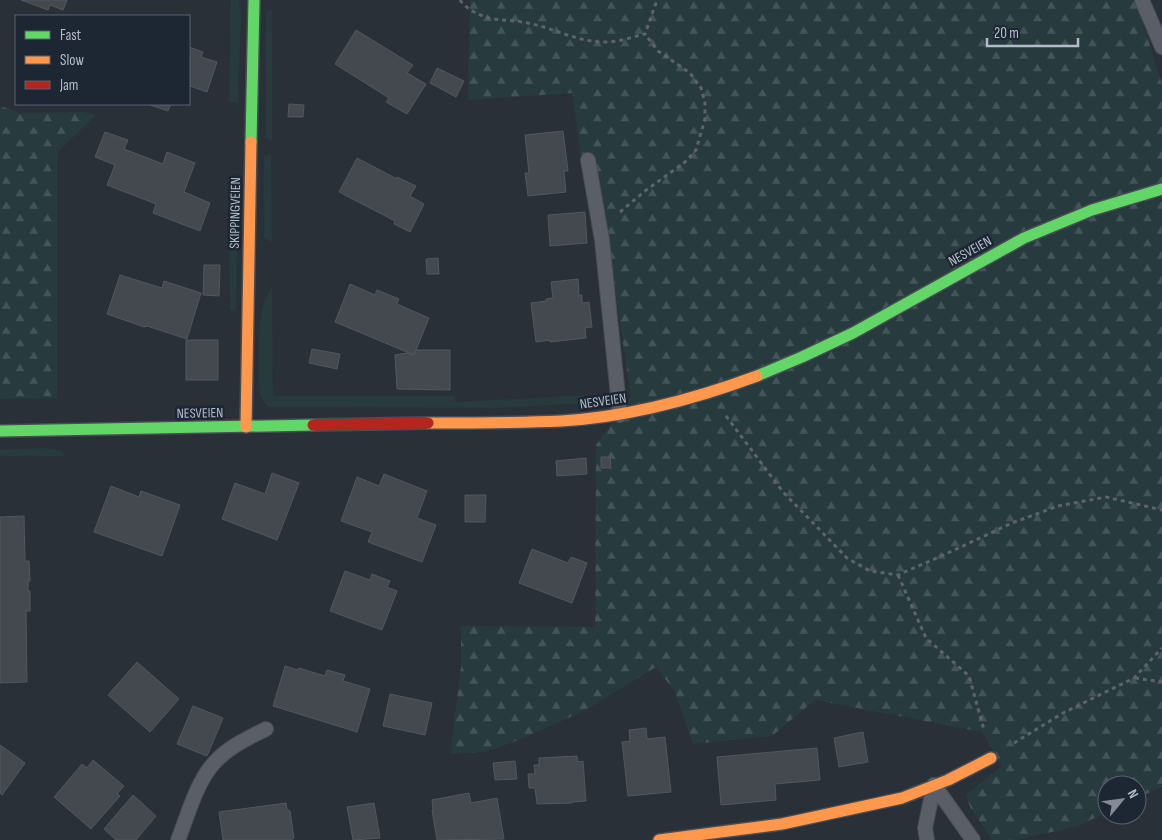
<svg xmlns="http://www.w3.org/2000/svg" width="1162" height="840" viewBox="0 0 1162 840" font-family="'Sofia Sans Condensed',sans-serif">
<defs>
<pattern id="forest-firs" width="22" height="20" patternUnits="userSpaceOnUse" patternTransform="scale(1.25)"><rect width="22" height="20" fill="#273a3e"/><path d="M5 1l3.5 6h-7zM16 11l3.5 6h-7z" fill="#445559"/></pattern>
</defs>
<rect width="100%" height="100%" fill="#2a3038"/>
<g fill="#273a3e">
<polygon points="231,0 239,0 241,17 238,103 229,102"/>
<polygon points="272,10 272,141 265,138 266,12"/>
<polygon points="271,154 272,242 264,238 264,156"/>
<polygon points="229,186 236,188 238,209 236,308 230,311"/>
<path d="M272,287L273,396H455V402L585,395V403L495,408L269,407L263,401L259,391C259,362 254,311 272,287Z"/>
<polygon points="44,448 62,451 65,456 0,456 0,450"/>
</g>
<g fill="url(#forest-firs)">
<polygon points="470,0 1139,0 1143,24 1162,84 1162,787 1137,798 1137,785 1107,785 1107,812 1078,826 1016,840 992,840 970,807 966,795 1002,766 982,732 815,700 772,736 693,744 675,692 656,667 584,711 516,741 485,752 450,754 461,667 461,626 595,627 596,445 631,396 595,156 580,155 573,93 468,100"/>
<polygon points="0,106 20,113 83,112 96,115 57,153 57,398 0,399"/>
</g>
<g fill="#444950" stroke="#52575f">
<polygon points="21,0 67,0 63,10 50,5 48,10"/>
<polygon points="356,30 413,65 407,73 426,84 407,114 386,102 389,98 335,64"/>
<polygon points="189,47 203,52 201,57 217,62 207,92 190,86 189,90"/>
<polygon points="437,68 464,81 456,97 430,83"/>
<polygon points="147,104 171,104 168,111"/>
<polygon points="289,104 304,105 303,117 288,117"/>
<polygon points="563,131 568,171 564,171 566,192 528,196 525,173 529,173 525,135"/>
<polygon points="105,132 128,140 124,149 163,164 167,152 195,163 184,192 210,203 200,231 153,213 156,204 107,185 115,165 95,157"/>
<polygon points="357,158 397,179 397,177 416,186 410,196 424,204 410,232 394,224 395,221 339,192"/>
<polygon points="585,212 587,243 550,246 548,215"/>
<polygon points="438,258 439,274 427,274 426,259"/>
<polygon points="204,265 220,265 219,296 203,295"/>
<polygon points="120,275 162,288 164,281 201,293 187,339 147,326 144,327 107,314"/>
<polygon points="578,279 579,295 582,295 582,303 589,302 592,327 585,328 586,338 550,342 550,340 536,342 531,303 546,301 546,299 553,298 551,282"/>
<polygon points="350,284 375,295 377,290 399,299 397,304 429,318 414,355 335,322"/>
<rect x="186" y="340" width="32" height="40"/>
<polygon points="312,349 340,354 337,369 309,363"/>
<polygon points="416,350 450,350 450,390 397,389 395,355 407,353 414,355"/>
<polygon points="601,457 610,457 611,468 601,468"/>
<polygon points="586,458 587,474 557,476 556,461"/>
<polygon points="272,473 299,483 277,540 222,519 235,483 265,494"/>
<polygon points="384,474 427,491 417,518 436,525 422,562 368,542 372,532 341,521 357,477 379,486"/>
<polygon points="111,486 139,497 141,491 180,505 162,556 94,532"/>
<polygon points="465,495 486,495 485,522 465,522"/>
<polygon points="24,516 25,561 29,561 30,581 28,581 28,591 30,591 30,611 26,611 27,682 0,683 0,517"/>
<polygon points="532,549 568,563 571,557 587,563 572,603 519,583"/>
<polygon points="345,571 370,580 372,574 390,581 387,587 397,591 382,630 330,611"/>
<polygon points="137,662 179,699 150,732 108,695"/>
<polygon points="285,666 298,670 299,668 325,676 327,670 345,675 343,681 370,689 357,732 273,706"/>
<polygon points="390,694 432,703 425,735 383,726"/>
<polygon points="193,706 223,718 207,756 177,744"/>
<polygon points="646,728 647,739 665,737 671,792 628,796 622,742 630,741 629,730"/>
<polygon points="863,732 868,762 839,767 834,738"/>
<polygon points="0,745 25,763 2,795 0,793"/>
<polygon points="817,748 820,780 775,784 776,800 721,805 717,757"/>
<polygon points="577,756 578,762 583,761 586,801 572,802 572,803 537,804 535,788 529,788 528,774 535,774 534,765 539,765 539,758"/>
<polygon points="93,760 124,786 117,794 120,796 91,829 54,797 82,764 87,768"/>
<polygon points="515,761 517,779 495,780 493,763"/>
<polygon points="469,793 471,803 497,798 504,839 437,840 432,810 433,810 432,800"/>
<polygon points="133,795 156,816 136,840 116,840 104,829"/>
<polygon points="286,803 287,809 290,811 294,838 291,840 223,840 219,812"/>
<polygon points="374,803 380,838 353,840 347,807"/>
</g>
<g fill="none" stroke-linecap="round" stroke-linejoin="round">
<g stroke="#484c53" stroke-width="16">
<g id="lane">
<polyline points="1142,0 1162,47"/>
<polyline points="588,160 602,240 620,415"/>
<polyline points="934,785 973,840"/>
<path d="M178,840C188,815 196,783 214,763C228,747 248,738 266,729"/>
<polyline points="927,840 925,828 934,785"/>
</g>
</g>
<g stroke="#484c53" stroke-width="14">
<g id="fast">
<polyline points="251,142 254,0"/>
<polyline points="757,376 802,357 853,333 1024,238 1092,210 1162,189"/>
<polyline points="0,431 313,425"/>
</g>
</g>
<g stroke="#484c53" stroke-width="14">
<g id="slow">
<path d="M428,423C472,423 517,423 561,421C628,417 695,399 757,376"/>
<polyline points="246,427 251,142"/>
<polyline points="659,840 782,824 902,798 948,780 991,758"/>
</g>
</g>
<g stroke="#484c53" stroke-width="14">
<polyline id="jam" points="313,425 428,423"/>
</g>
<g stroke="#5d636a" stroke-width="3" stroke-dasharray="4 4" stroke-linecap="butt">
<path d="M460,0C466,9 479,15 489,18C503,21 518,20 532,24C555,29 579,42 603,42C617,43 631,37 645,34L657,0"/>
<polyline points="620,212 645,191 685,162 696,150 705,119 705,103 701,88 690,73 658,51 645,34"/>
<polyline points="726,416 783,492 847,558 870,571 898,575 948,553 1012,523 1058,506 1106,497 1162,510"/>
<polyline points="898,575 926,638 969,676 984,730"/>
<polyline points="1135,678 1162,682"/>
<polyline points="1014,743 1063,713 1134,678 1162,648"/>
</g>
<use href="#lane" stroke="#5a5e66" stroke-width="14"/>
<use href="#fast" stroke="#63d668" stroke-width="11"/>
<use href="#slow" stroke="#ff974d" stroke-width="11"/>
<use href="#jam" stroke="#b3261e" stroke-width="11"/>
</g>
<g text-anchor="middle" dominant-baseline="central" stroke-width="5" stroke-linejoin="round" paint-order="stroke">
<g font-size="14" fill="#b4bcc9" stroke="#1d2633">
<text transform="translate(235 213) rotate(-89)">SKIPPINGVEIEN</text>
<text transform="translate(970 251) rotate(-29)">NESVEIEN</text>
<text transform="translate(603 401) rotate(-8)">NESVEIEN</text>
<text transform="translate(200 413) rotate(-1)">NESVEIEN</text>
</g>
</g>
<rect x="15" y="15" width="175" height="90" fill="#1d2633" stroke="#59626f"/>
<rect x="25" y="31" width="25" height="8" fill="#63d668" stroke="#59626f"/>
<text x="60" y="40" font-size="15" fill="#b4bcc9">Fast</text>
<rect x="25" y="56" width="25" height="8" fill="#ff974d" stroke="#59626f"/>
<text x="60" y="65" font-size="15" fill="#b4bcc9">Slow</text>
<rect x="25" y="81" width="25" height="8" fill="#b3261e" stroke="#59626f"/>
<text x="60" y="90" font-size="15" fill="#b4bcc9">Jam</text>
<g transform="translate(1122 800) rotate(61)"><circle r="24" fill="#1d2633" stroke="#59626f"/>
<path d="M0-4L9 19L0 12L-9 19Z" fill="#848b96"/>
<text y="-8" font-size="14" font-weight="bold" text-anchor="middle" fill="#b4bcc9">N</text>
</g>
<path d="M987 38v8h91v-8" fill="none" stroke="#b4bcc9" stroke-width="2.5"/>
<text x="994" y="38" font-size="15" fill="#b4bcc9" stroke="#1d2633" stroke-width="4" paint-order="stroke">20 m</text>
</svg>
